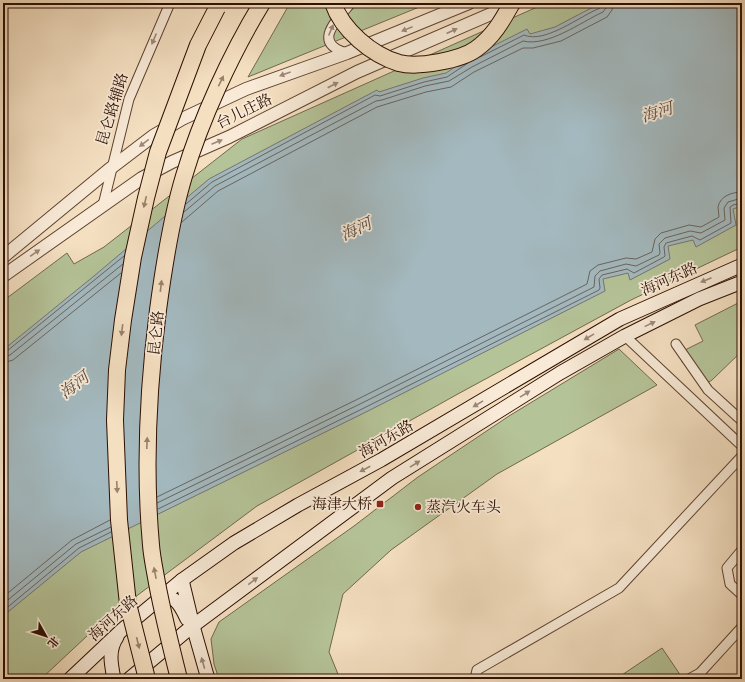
<svg xmlns="http://www.w3.org/2000/svg" width="745" height="682" viewBox="0 0 745 682" font-family="'IM FELL French Canon','Noto Serif SC',serif">
<rect width="100%" height="100%" fill="#f4dfc1"/>
<filter id="stains"><feTurbulence type="fractalNoise" baseFrequency=".005" numOctaves="4"/><feColorMatrix values="0 0 0 0 .2 0 0 0 0 .09 0 0 0 0 .02 0 0 0 .5 -.17"/></filter>
<radialGradient id="worn" r=".72"><stop offset=".6" stop-color="#630" stop-opacity="0"/><stop offset="1" stop-color="#630" stop-opacity=".3"/></radialGradient>
<g fill="#b5c398" stroke="#71684c">
<polygon points="290,3 429,3 248,77"/>
<polygon points="546,3 742,3 742,247 631,300 456,395 257,506 103,621 41,679 3,679 3,301 67,253 74,264 104,247 242,139"/>
<polygon points="742,301 742,351 712,380 704,385 682,362 679,353 703,341 695,325"/>
<polygon points="619,349 657,385 497,474 391,550 343,594 329,652 340,679 219,679 214,664 211,639 219,622 354,526 418,477 509,416"/>
<polygon points="662,648 683,679 616,679"/>
</g>
<polygon fill="#a3b9bf" stroke="#747573" points="603,3 742,3 742,206 733,209 736,225 696,247 693,240 668,246 670,259 630,280 628,273 603,279 605,291 364,413 81,552 3,616 3,350 94,276 209,179 377,90 379,92 423,78 446,73 467,59 527,29 530,34 555,27 595,6"/>
<g fill="none" stroke-linecap="round" stroke-linejoin="round">
<g stroke="#686460" stroke-width="1">
<path d="M480,57L524,35C545,44 580,16 600,8L602,3"/>
<polyline points="186,204 212,182 375,95 380,96 424,82 447,77 468,63"/>
<path d="M184,212L215,186L376,101L382,100L425,86L449,81L472,67L523,41C548,47 581,22 603,12L606,8L607,3"/>
<polyline points="182,222 218,191 377,107 426,92 451,87 474,72 523,48 533,48 561,41 607,17 612,10 613,3"/>
<polyline points="3,352 7,351 124,256"/>
<polyline points="3,357 10,355 123,264"/>
<polyline points="3,363 13,360 121,273"/>
<path d="M157,497L358,399L587,284L590,271L598,265L626,258L636,259L652,252L655,239L661,233L689,225L701,227L719,217C719,214 718,210 718,207C720,196 732,192 742,192"/>
<polyline points="157,503 360,404 594,287 595,276 600,271 626,264 636,266 659,255 660,253 659,244 665,238 690,231 701,233 725,220 724,208 728,202 742,198"/>
<polyline points="158,509 362,409 599,290 600,288 599,279 602,275 627,269 634,273 664,257 665,256 664,247 666,243 692,236 700,240 731,223 730,207 733,205 742,203"/>
<polyline points="3,597 72,540 110,520"/>
<polyline points="3,604 76,544 111,527"/>
<polyline points="3,611 79,548 111,532"/>
</g>
<g stroke="#5f4230" stroke-width="11">
<g id="minor">
<path d="M347,53C311,43 337,20 351,3"/>
<polyline points="103,205 129,99 170,3"/>
<polyline points="625,336 742,446"/>
<polyline points="676,344 708,390 742,421"/>
<polyline points="742,550 727,568 730,584 742,595"/>
<polyline points="475,679 477,670 619,588 742,456"/>
<polyline points="689,679 700,673 742,627"/>
</g>
</g>
<g stroke="#5f4230" stroke-width="14">
<g id="tertiary">
<polyline points="3,257 111,168 153,136 182,119 246,89 347,53 469,3"/>
<polyline points="3,276 142,178 172,162 229,137 357,72 514,4"/>
</g>
</g>
<g stroke="#2d0e00" stroke-width="15">
<g id="secondary">
<polyline points="182,580 193,626 208,679"/>
<path d="M159,599C175,592 181,607 187,619"/>
<polyline points="70,679 123,629 182,580 234,543 298,505 381,460 620,319 742,265"/>
<path d="M114,679C111,664 108,650 117,637"/>
<polyline points="129,679 190,628 392,478 560,373 625,336 699,299 742,282"/>
</g>
</g>
<use href="#minor" stroke="#f8ead7" stroke-width="9"/>
<use href="#tertiary" stroke="#f8ead7" stroke-width="12"/>
<use href="#secondary" stroke="#f8ead7" stroke-width="13"/>
<g stroke="#2d0e00" stroke-width="18" stroke-linecap="butt">
<g id="trunk-bridge">
<path d="M333,3C342,30 372,55 399,63C418,68 461,60 476,49C493,37 502,21 512,3"/>
<polyline points="147,679 128,604 119,520 115,420 117,370 123,320 133,257 146,198 158,152 198,45 217,8"/>
<path d="M179,679C171,647 163,615 157,583C155,571 152,558 151,545C144,467 148,388 158,310C164,265 171,219 184,176C201,119 231,54 262,3"/>
</g>
</g>
<use href="#trunk-bridge" stroke="#f4dfc1" stroke-width="16"/>
</g>
<defs><path id="oneway-solid" d="M-6-.8H1V-3.2L6.5 0L1 3.2V.8H-6Z"/></defs>
<g fill="#9d8776">
<use href="#oneway-solid" transform="translate(407 29) rotate(158)"/>
<use href="#oneway-solid" transform="translate(331 30) rotate(-67)"/>
<use href="#oneway-solid" transform="translate(452 31) rotate(-24)"/>
<use href="#oneway-solid" transform="translate(154 39) rotate(113)"/>
<use href="#oneway-solid" transform="translate(285 74) rotate(160)"/>
<use href="#oneway-solid" transform="translate(333 85) rotate(-27)"/>
<use href="#oneway-solid" transform="translate(217 142) rotate(-23)"/>
<use href="#oneway-solid" transform="translate(144 143) rotate(143)"/>
<use href="#oneway-solid" transform="translate(35 253) rotate(-35)"/>
<use href="#oneway-solid" transform="translate(706 280) rotate(157)"/>
<use href="#oneway-solid" transform="translate(650 324) rotate(-26)"/>
<use href="#oneway-solid" transform="translate(589 337) rotate(149)"/>
<use href="#oneway-solid" transform="translate(525 394) rotate(-32)"/>
<use href="#oneway-solid" transform="translate(478 404) rotate(149)"/>
<use href="#oneway-solid" transform="translate(415 464) rotate(-32)"/>
<use href="#oneway-solid" transform="translate(365 469) rotate(152)"/>
<use href="#oneway-solid" transform="translate(253 581) rotate(-37)"/>
<use href="#oneway-solid" transform="translate(203 663) rotate(-106)"/>
</g>
<g fill="#9a816a">
<use href="#oneway-solid" transform="translate(221 81) rotate(-64)"/>
<use href="#oneway-solid" transform="translate(145 202) rotate(103)"/>
<use href="#oneway-solid" transform="translate(161 286) rotate(-83)"/>
<use href="#oneway-solid" transform="translate(122 330) rotate(97)"/>
<use href="#oneway-solid" transform="translate(147 443) rotate(-88)"/>
<use href="#oneway-solid" transform="translate(117 487) rotate(87)"/>
<use href="#oneway-solid" transform="translate(155 573) rotate(-101)"/>
<use href="#oneway-solid" transform="translate(138 643) rotate(76)"/>
</g>
<g fill="#8f2418" stroke="#f8ead7" stroke-width="1.5">
<rect x="376" y="500" width="8" height="8" rx="2"/>
<circle cx="418" cy="507" r="4"/>
</g>
<g text-anchor="middle" dominant-baseline="central" stroke-width="3.5" stroke-linejoin="round" paint-order="stroke">
<g font-size="15" fill="#2d0e00" stroke="#f8ead7">
<text transform="translate(112 109) rotate(-73)">昆仑路辅路</text>
<text transform="translate(244 111) rotate(-26)">台儿庄路</text>
<text transform="translate(669 279) rotate(-24)">海河东路</text>
<text transform="translate(156 333) rotate(-84)">昆仑路</text>
<text transform="translate(386 439) rotate(-30)">海河东路</text>
<text transform="translate(113 618) rotate(-42)">海河东路</text>
</g>
<g font-size="15" fill="#2d0e00" stroke="#f8ead7" text-anchor="end">
<text x="372" y="504">海津大桥</text>
<text x="426" y="507" text-anchor="start">蒸汽火车头</text>
</g>
<g font-size="16" font-style="italic" fill="#564a43" stroke="#f8ead7">
<text transform="translate(657 112) rotate(-17)">海河</text>
<text transform="translate(356 229) rotate(-25)">海河</text>
<text transform="translate(74 385) rotate(-38)">海河</text>
</g>
</g>
<rect width="745" height="682" fill="none" stroke="#f4dfc1" stroke-width="16"/>
<rect x="4" y="4" width="737" height="674" fill="none" stroke="#2d0e00" stroke-width="2"/>
<rect x="8" y="8" width="729" height="666" fill="none" stroke="#2d0e00"/>
<g transform="translate(46 636) rotate(129)" stroke="#f8ead7" stroke-width="3" paint-order="stroke">
<path d="M0-3L7 15L0 10L-7 15Z" fill="#2d0e00"/>
<text y="-6" font-size="11" font-weight="bold" text-anchor="middle" fill="#2d0e00">北</text>
</g>
<rect width="100%" height="100%" filter="url(#stains)"/>
<rect width="100%" height="100%" fill="url(#worn)"/>
</svg>
